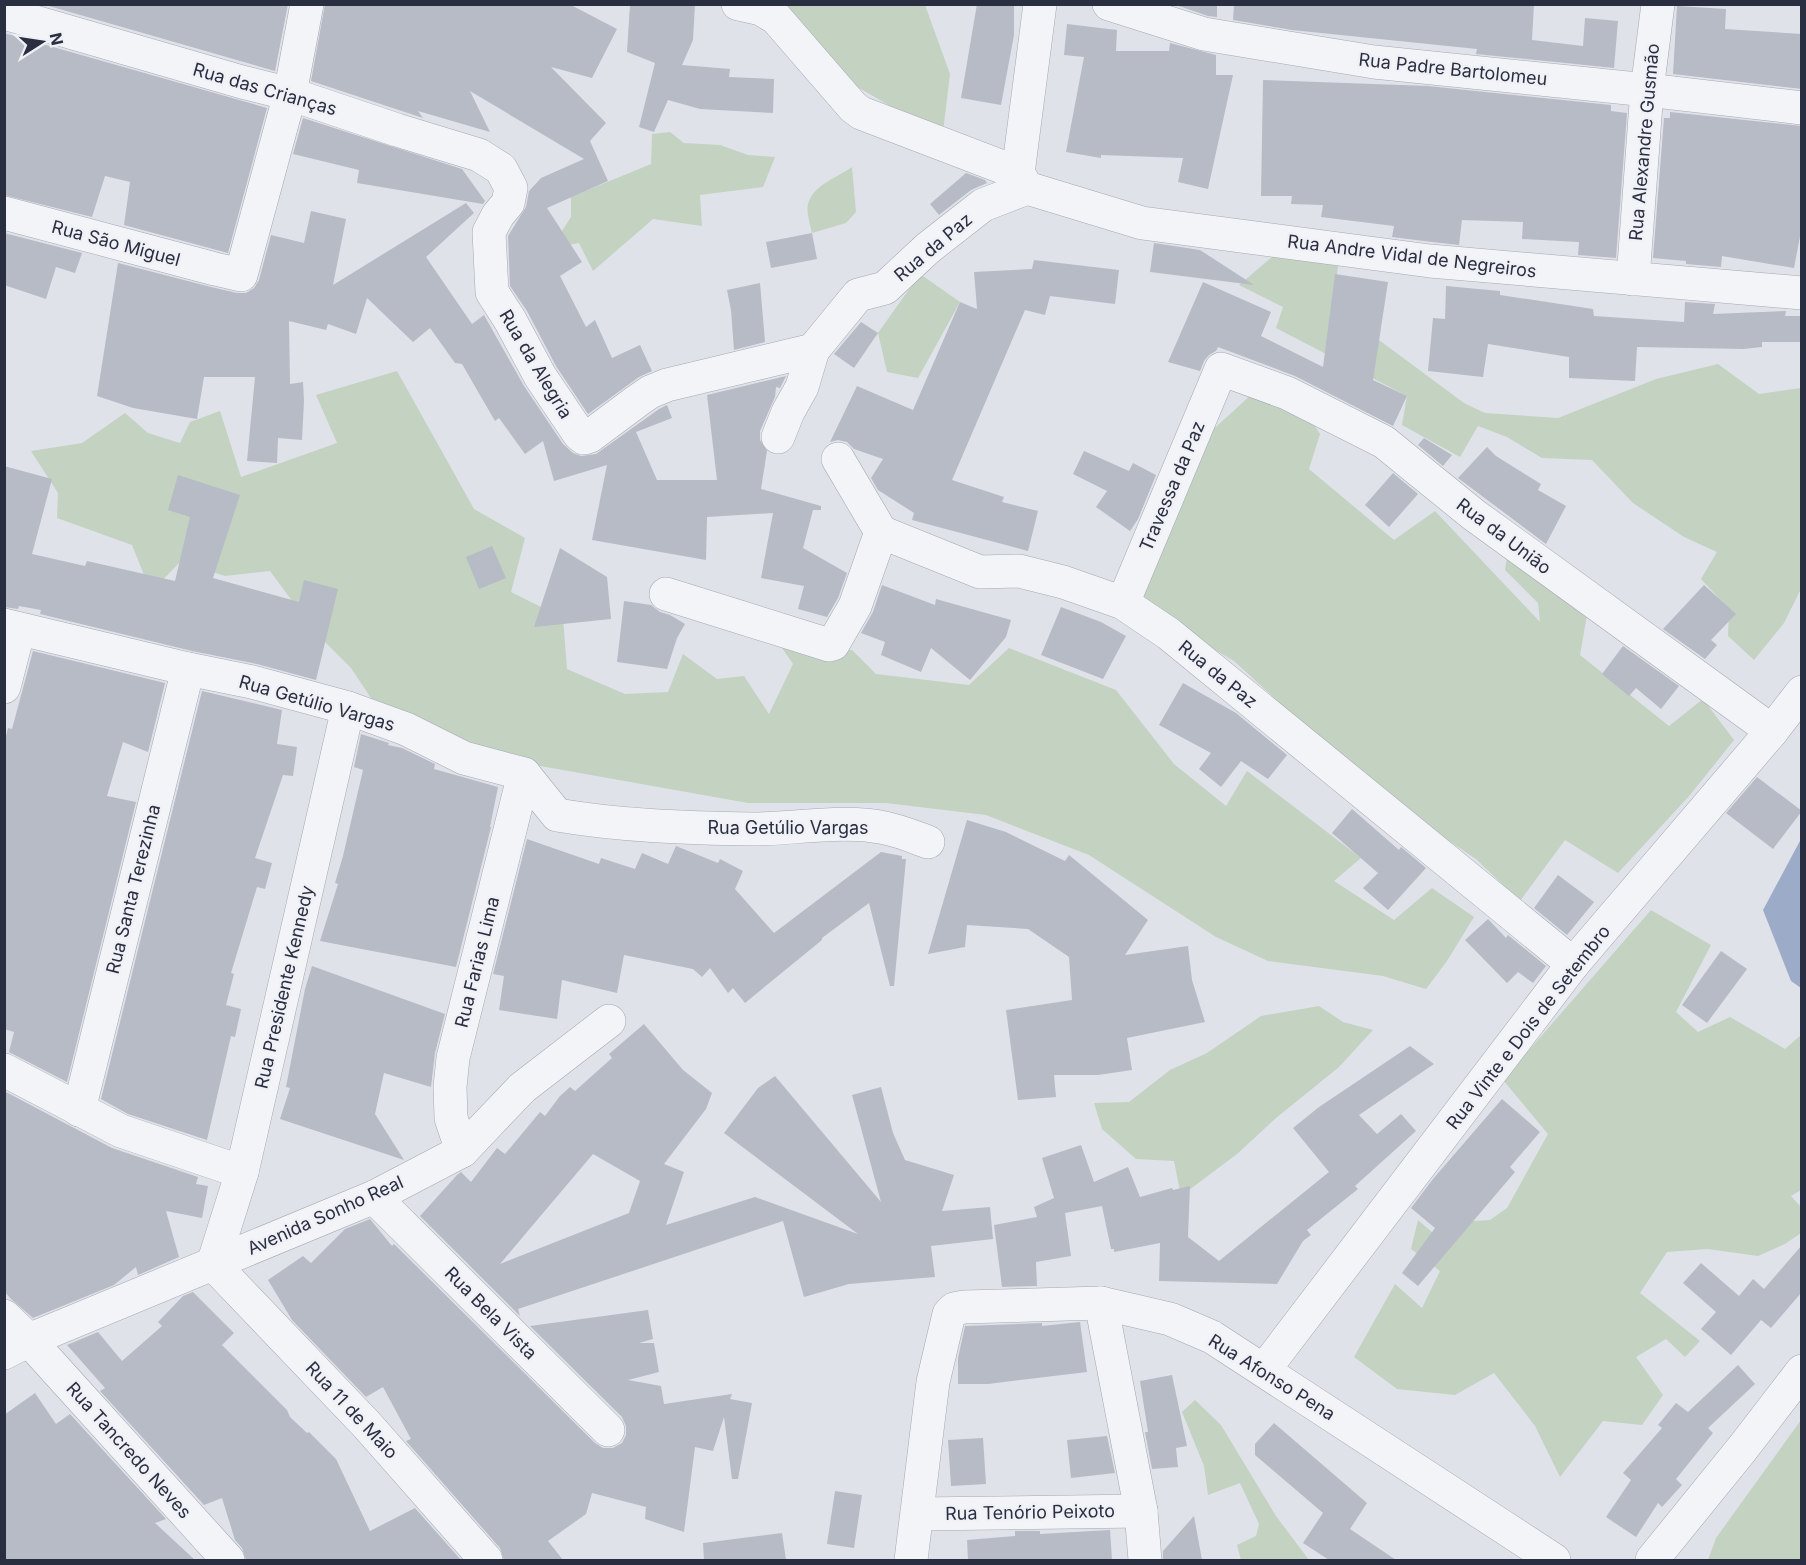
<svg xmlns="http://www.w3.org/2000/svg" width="1806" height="1565" viewBox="0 0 1806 1565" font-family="Inter,sans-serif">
<rect width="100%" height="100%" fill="#e0e2e9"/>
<g fill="#c3d2c1">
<polygon points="771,5 925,5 950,74 943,132 890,106 837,75"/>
<polygon points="670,132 684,143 720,145 748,155 775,157 763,187 700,195 702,226 653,219 593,271 579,243 551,248 571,217 571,197 651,164 652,134"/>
<path d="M852,167L856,212L846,223L812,233C810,225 806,211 808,204C814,184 837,178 852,167Z"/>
<polygon points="1279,251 1339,261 1328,332 1379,340 1464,403 1485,413 1558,418 1656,379 1718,364 1759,394 1801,388 1801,589 1784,623 1754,660 1728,636 1729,609 1701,579 1717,552 1684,537 1633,503 1592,460 1542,458 1507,437 1478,426 1460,457 1402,425 1407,396 1276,328 1283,307 1239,285"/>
<polygon points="920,274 960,302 918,378 887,372 878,333"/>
<polygon points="397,371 474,509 525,538 511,592 563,618 567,669 625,694 668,692 683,654 717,679 744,676 769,714 793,664 780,645 852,650 876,674 969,685 1009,648 1116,690 1174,764 1226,806 1247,771 1361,858 1334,881 1394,920 1432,888 1474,917 1447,961 1426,989 1383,976 1268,961 1216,937 1089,855 986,815 886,803 748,803 473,754 377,707 351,668 315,632 270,571 225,576 180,562 151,592 132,545 57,518 58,493 31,451 82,443 125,413 148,433 180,443 190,422 220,411 241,477 337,443 316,395"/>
<polygon points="1252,394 1307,414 1320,434 1309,469 1394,540 1435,511 1540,622 1538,603 1505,570 1508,550 1588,609 1580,655 1669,726 1703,699 1734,740 1690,795 1618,873 1565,840 1520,901 1476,859 1382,796 1234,661 1131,601 1195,446"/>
<polygon points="1651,910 1711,945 1676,1012 1698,1032 1730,1017 1785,1049 1801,1035 1801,1190 1791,1196 1801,1207 1801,1233 1785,1244 1758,1256 1708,1249 1667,1252 1640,1293 1700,1341 1685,1357 1666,1339 1636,1357 1663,1395 1642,1425 1603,1421 1560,1477 1535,1426 1494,1373 1455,1395 1397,1389 1354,1357 1395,1284 1422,1308 1440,1271 1411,1249 1418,1220 1448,1246 1473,1221 1490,1220 1507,1208 1548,1134 1503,1080"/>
<polygon points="1319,1006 1343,1022 1373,1030 1339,1067 1276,1118 1237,1154 1181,1196 1174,1161 1136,1159 1102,1129 1094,1103 1129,1102 1170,1070 1207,1053 1261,1016"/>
<polygon points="1195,1400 1221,1425 1276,1516 1309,1560 1241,1560 1237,1545 1256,1536 1259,1524 1240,1483 1208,1495 1204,1466 1182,1412"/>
<polygon points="1801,1420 1801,1560 1708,1560 1716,1538"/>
</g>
<polygon fill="#9cabc8" points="1801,839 1801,988 1791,981 1763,910"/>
<g fill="#b7bbc5" fill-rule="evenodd">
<polygon points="42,4 288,4 275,71"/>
<polygon points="325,4 569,4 617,29 592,78 551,67 606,123 590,141 608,181 547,208 582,262 560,276 586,327 595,320 612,358 640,345 652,371 639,377 588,414 556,366 527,311 510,286 508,236 526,207 529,191 541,178 584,159 470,91 490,132 418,111 423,118 311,81"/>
<polygon points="630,4 695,4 693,40 682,65 730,69 729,77 774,79 773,113 700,109 668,100 654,132 639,127 655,63 627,52"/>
<polygon points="977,4 1014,4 1014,35 1001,105 961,98"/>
<polygon points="1173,4 1217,4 1217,17 1208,16"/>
<polygon points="1234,4 1534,4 1532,40 1583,46 1585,18 1618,21 1614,68 1476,54 1477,49 1292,30 1233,20"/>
<polygon points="1677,6 1726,9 1725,29 1802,34 1802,89 1673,74"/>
<polygon points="1067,24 1117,30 1116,51 1169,51 1170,43 1216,55 1216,75 1233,75 1208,189 1178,182 1183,158 1101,155 1101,158 1066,152 1084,57 1064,55"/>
<polygon points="4,33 267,108 228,253 124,225 130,182 105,176 92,217 4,195"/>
<polygon points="1263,80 1428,86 1611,105 1611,111 1627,113 1616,258 1578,255 1579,242 1522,239 1523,222 1462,220 1459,245 1432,242 1392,237 1394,226 1321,217 1323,205 1291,204 1292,196 1261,196"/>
<polygon points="1670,112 1802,126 1802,226 1794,268 1722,256 1721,267 1686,264 1686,261 1653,258 1664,118 1670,118"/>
<polygon points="303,118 462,169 485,201 483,204 357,183 359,170 293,154"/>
<polygon points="966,173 985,180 987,183 971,190 939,215 930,204"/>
<polygon points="466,203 474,213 426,257 472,324 484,315 524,386 563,444 573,453 581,456 596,454 659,409 667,405 672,418 636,432 657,480 717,480 707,395 786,376 780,388 776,387 775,397 760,431 760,440 767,451 761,489 821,506 821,510 813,510 803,548 847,573 838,598 827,617 798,609 804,586 761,578 773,513 707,517 706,560 592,540 607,465 554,481 543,441 525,454 499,418 495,421 462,364 455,363 430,328 413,342 367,298 356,334 328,324 326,330 289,321 290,384 303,382 304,401 302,440 278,438 277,463 247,461 255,377 204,377 197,419 133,408 97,396 118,263 211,287 237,293 246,293 254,288 259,280 271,235 304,243 311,211 346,219 333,285"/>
<polygon points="4,233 82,253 75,273 56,267 46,299 4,285"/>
<polygon points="812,233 817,259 771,268 766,242"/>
<polygon points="1154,243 1200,250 1254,285 1150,272"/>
<polygon points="1034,260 1119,270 1115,304 1050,296 1045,315 1025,310 952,480 1004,497 1002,502 1038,511 1028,551 912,520 914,513 878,490 871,478 883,459 854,449 847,442 838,440 830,442 857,386 913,410 960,302 977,309 974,272 1032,269"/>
<polygon points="1335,274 1388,282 1373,380 1407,396 1393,426 1295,376 1218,347 1216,351 1209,355 1204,361 1200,371 1168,362 1203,282 1271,312 1261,336 1323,367"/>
<polygon points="760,283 765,342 734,350 731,310 727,290"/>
<polygon points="1446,286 1500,291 1500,295 1593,309 1594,316 1684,322 1685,302 1715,304 1713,314 1786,311 1785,316 1802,316 1802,342 1762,342 1762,347 1744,349 1637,347 1635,381 1569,378 1569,357 1488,344 1483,377 1428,371 1433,318 1445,319"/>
<polygon points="861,322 878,333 854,368 834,354"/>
<polygon points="1424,438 1452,455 1443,466 1418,445"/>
<polygon points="1487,447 1496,456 1541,484 1538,490 1566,506 1546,544 1458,478"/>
<polygon points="1084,451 1129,471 1133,463 1156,475 1138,519 1130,531 1096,507 1107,491 1073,474"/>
<polygon points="4,466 52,479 32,554 85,566 87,561 175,581 190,517 168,510 178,475 240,495 213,578 299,602 304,580 338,589 316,680 257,664 192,651 40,614 41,610 19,606 18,609 4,607"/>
<polygon points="1393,473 1418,494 1389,527 1365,505"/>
<polygon points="492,546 506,578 479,589 466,557"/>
<polygon points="560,548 607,577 611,619 534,627"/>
<polygon points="882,585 935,605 936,599 1011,620 1006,637 970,680 931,648 921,672 881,655 885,642 861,633 873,612"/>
<polygon points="1704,585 1736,614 1711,640 1717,645 1705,659 1663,629"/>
<polygon points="624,601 651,605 660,612 670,615 685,624 677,638 667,669 617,662"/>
<polygon points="1061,607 1101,622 1126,636 1103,679 1041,655"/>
<polygon points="1623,646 1679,686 1661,709 1636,688 1629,696 1602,674"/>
<polygon points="33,651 165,683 148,752 123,742 107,796 136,802 67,1082 9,1052 14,1032 4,1029 4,744 8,728 12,729"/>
<polygon points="1183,683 1236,713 1287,755 1268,779 1241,761 1221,787 1199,769 1211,753 1159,725"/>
<polygon points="202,691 282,710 277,744 297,747 293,776 283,775 255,858 272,863 265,889 257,887 231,973 234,974 226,1005 241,1009 235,1037 231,1036 207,1140 128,1114 101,1099"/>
<polygon points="361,734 389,743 388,745 402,748 435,764 434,769 498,787 490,827 491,827 456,967 320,941 338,884 335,883 343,856 363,770 354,767"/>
<polygon points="1757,777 1802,811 1773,849 1726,813"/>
<polygon points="1352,809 1399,850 1401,847 1426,868 1388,910 1363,888 1378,873 1332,833"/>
<polygon points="967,820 1006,832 1065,861 1069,855 1148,920 1125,955 1188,946 1192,980 1205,1022 1127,1038 1132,1070 1098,1075 1054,1075 1056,1097 1018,1100 1006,1010 1072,1000 1069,957 1028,929 967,925 965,947 928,954"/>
<polygon points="527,839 599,864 601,858 635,869 642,853 668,864 676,846 718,863 720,859 743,871 735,889 774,933 881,852 902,856 902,859 906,859 894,986 890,986 869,903 822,938 822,940 745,1003 733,988 728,993 710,968 702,977 693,969 624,955 617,993 562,980 557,1019 499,1010 504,976 493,974"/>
<polygon points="1558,875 1594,902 1567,935 1534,908"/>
<polygon points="1488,919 1506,938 1508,935 1546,966 1533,983 1518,972 1507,983 1465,940"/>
<polygon points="1721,951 1747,969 1707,1023 1682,1005"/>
<polygon points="312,966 445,1014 435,1053 431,1087 384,1073 375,1114 404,1160 280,1119 290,1088 286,1087 305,989"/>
<path d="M644,1024L683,1070L712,1093L706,1109L664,1164L684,1172L666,1225L755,1197L858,1234L724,1133L758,1088L775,1076L881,1202L852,1095L881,1087L893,1133L905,1160L954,1175L942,1211L990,1207L993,1239L931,1246L935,1277L849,1284L804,1297L783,1221L518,1309L520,1316L420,1216L457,1175L461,1172L471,1182L497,1148L505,1154L540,1112L545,1116L560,1096L570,1087L575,1091L612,1058L609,1054ZM593,1154L640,1181L629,1213L500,1264Z"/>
<polygon points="1410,1046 1434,1064 1359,1115 1377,1134 1401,1114 1416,1131 1355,1186 1358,1189 1307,1230 1311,1235 1303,1241 1277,1284 1159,1281 1160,1243 1114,1252 1114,1249 1111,1249 1102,1206 1065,1213 1071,1256 1036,1262 1037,1286 1002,1287 994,1225 1037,1217 1034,1207 1054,1198 1042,1158 1081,1145 1094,1182 1128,1167 1140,1197 1172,1188 1173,1190 1190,1186 1188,1237 1219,1261 1329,1172 1293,1128 1319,1107"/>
<polygon points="4,1091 112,1148 198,1177 196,1184 208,1186 202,1218 166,1211 179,1257 138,1275 136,1267 114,1285 33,1318 11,1299 4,1291"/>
<polygon points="1502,1099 1540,1132 1510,1167 1515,1172 1418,1286 1402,1273 1435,1228 1411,1208 1433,1179"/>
<polygon points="370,1219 392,1246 394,1244 595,1443 603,1448 613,1448 622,1443 626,1435 626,1426 622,1417 530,1326 648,1310 653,1339 639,1343 654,1343 659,1372 628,1380 661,1386 664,1404 732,1394 730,1399 752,1403 738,1479 732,1479 724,1417 713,1451 695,1447 684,1532 645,1519 646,1507 592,1493 586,1514 548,1541 563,1560 504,1560 500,1548 406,1441 411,1439 383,1387 366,1397 292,1320 268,1280 303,1256 311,1263 345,1229"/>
<polygon points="1802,1245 1802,1292 1771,1328 1761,1320 1731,1355 1701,1329 1716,1312 1683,1283 1701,1263 1739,1296 1753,1279 1764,1289"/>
<polygon points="193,1292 234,1333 222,1345 287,1410 290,1417 307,1433 309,1432 336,1459 370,1531 415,1508 461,1560 246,1560 242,1548 235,1540 222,1498 204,1505 100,1391 105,1388 67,1345 98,1332 122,1361 162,1326 158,1322 183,1296"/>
<polygon points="1080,1322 1087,1372 988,1384 958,1384 958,1358 965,1326 1042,1323 1042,1326"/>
<polygon points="1738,1365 1755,1384 1708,1428 1713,1433 1676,1479 1682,1485 1662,1507 1658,1503 1636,1537 1606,1517 1631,1480 1623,1473 1662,1428 1658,1425 1676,1403 1688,1412"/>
<polygon points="1172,1375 1187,1446 1176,1448 1178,1467 1152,1469 1145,1432 1148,1432 1140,1381"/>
<polygon points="35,1393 56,1424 70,1414 166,1519 155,1523 195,1560 4,1560 4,1415"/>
<polygon points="1274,1423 1367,1503 1350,1529 1396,1560 1329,1560 1303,1543 1323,1513 1255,1455 1255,1444"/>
<polygon points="1107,1436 1115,1473 1071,1478 1067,1440"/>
<polygon points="983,1438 986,1484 951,1486 948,1440"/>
<polygon points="835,1491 862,1495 854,1548 827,1544"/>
<polygon points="1194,1516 1202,1560 1163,1560 1163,1551"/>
<polygon points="1110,1530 1112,1560 968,1560 967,1540 1015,1536 1015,1531 1040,1531 1040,1534"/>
<polygon points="782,1533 786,1560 704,1560 703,1543"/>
</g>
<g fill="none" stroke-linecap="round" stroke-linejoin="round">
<g stroke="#a5a8b3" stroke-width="34">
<g id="minor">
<polyline points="738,4 761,9 776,18 853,107 861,113 1018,173"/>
<polyline points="1109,4 1204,34 1374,62 1647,90 1802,108"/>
<polyline points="4,13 242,82 290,94 397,130 479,155 501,169 511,188 508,203 498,215 489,232 492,292 510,320 540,376 579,434 584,438 590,436 637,401 650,392 667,385 813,350"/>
<polyline points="1027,188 1142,223 1430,261 1802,293"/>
<polyline points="1027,188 1018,173 1040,4"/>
<polyline points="4,213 215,269 241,275 290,94 307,4"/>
<polyline points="1633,279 1647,90 1658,4"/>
<polyline points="778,437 788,412 802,387 813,350 858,295 885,288 928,248 983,205 1027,188"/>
<polyline points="838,459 881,532 980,572 1019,571 1063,582 1123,603 1169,634 1573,964"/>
<polyline points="666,594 829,645 833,644 855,606 881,532"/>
<polyline points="1123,603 1221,369 1287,393 1384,442 1474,515 1772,731"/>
<path d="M4,625L188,669L252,682L348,708L406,729L464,758L524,774L557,815C622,826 687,828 753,829C795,829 844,819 885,828C900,831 914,837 928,842"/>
<polyline points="4,687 19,629"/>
<polyline points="348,708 242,1172 213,1264 367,1425 486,1560"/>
<polyline points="4,1070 121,1131 242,1172"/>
<polyline points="79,1110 188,669"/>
<polyline points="462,1151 451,1118 450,1087 453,1058 524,774"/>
<polyline points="374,1197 608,1430"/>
<polyline points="1101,1303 1141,1511 1145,1560"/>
<polyline points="4,1316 29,1340 228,1560"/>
<polyline points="4,1353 29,1340 374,1197 462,1151 522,1088 609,1021"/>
<polyline points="1264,1370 1573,964 1772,731 1802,692"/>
<polyline points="918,1514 1141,1511"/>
<polyline points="911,1560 933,1382 949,1314 954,1309 964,1307 1101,1303 1170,1319 1212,1337 1554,1560"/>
<polyline points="1652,1560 1742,1449 1802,1371"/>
</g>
</g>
<use href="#minor" stroke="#f3f4f7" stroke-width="33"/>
</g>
<g text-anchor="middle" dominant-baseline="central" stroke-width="5" stroke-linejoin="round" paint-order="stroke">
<g font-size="18" fill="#292e40" stroke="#f0f1f6">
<text transform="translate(1453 69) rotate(6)">Rua Padre Bartolomeu</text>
<text transform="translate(265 89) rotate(16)">Rua das Crianças</text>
<text transform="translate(1644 142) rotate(-85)">Rua Alexandre Gusmão</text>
<text transform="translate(116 243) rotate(15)">Rua São Miguel</text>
<text transform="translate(933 247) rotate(-40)">Rua da Paz</text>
<text transform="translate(1412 256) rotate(7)">Rua Andre Vidal de Negreiros</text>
<text transform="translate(536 364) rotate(59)">Rua da Alegria</text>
<text transform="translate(1172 486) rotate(-67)">Travessa da Paz</text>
<text transform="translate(1504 536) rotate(37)">Rua da União</text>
<text transform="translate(1218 674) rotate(39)">Rua da Paz</text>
<text transform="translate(317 703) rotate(16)">Rua Getúlio Vargas</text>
<text x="788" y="827">Rua Getúlio Vargas</text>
<text transform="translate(133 889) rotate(-76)">Rua Santa Terezinha</text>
<text transform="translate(477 962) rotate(-76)">Rua Farias Lima</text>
<text transform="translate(284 987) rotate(-77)">Rua Presidente Kennedy</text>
<text transform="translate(1528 1027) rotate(-52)">Rua Vinte e Dois de Setembro</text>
<text transform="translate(325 1215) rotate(-24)">Avenida Sonho Real</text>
<text transform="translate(491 1313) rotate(45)">Rua Bela Vista</text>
<text transform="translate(1272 1377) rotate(32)">Rua Afonso Pena</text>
<text transform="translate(352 1410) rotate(47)">Rua 11 de Maio</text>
<text transform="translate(129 1450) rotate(48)">Rua Tancredo Neves</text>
<text transform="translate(1030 1512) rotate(-1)">Rua Tenório Peixoto</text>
</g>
</g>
<rect width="1806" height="1565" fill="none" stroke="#292e40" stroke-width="12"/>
<g transform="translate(42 42) rotate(78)" stroke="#f0f1f6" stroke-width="4.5" paint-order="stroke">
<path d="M0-4.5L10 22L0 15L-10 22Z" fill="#292e40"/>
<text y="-9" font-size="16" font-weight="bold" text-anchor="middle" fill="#292e40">N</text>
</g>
</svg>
